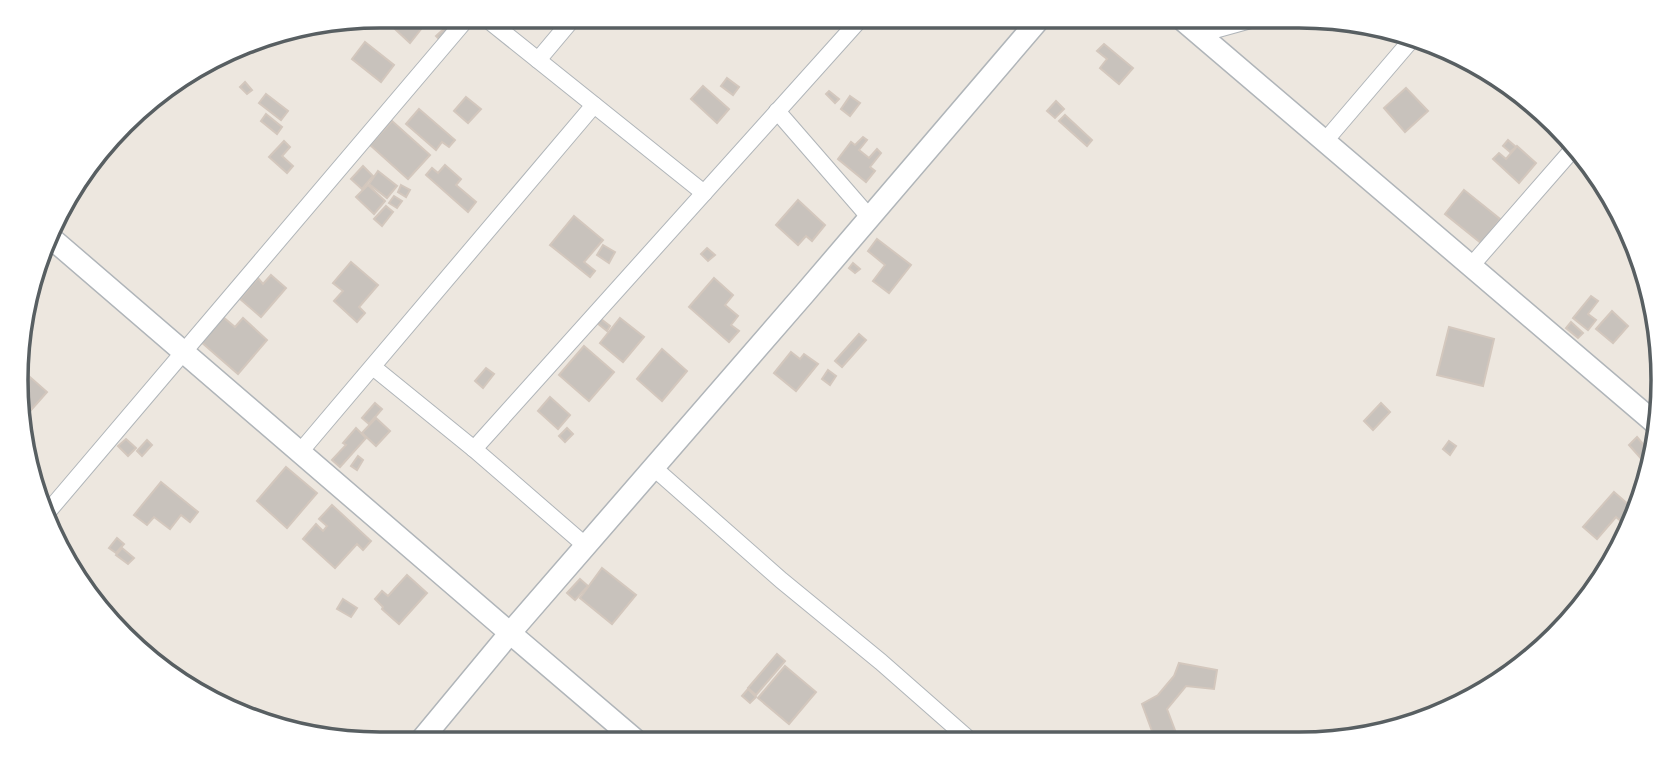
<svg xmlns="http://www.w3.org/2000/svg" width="1679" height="760" viewBox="0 0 1679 760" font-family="'IBM Plex Sans',sans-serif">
<rect width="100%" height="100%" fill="#ede7df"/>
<g fill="#c8c2bc" stroke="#d3c7bd" stroke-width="2">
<polygon points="381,16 408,16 422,28 410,43"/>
<polygon points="446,27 450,31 441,41 436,36"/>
<polygon points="365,42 394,65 381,82 352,59"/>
<polygon points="1104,44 1133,68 1119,84 1100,68 1107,59 1097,51"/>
<polygon points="727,78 739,87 733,95 721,86"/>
<polygon points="245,82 252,90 247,94 240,87"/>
<polygon points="703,86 729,109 717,123 691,99"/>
<polygon points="1406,88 1428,111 1405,132 1384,108"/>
<polygon points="829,91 839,99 835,103 826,94"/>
<polygon points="266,94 288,111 281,120 259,103"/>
<polygon points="850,96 860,103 850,116 841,109"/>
<polygon points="466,97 481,109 468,123 454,111"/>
<polygon points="1056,101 1064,109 1055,118 1047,111"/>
<polygon points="419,109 455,140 449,147 442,142 436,150 406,124"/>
<polygon points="266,114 282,127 277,134 261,121"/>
<polygon points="1065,115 1092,140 1087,146 1059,121"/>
<polygon points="1546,115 1556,122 1564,134 1544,118"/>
<polygon points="392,121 430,155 408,179 370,145"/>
<polygon points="863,137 867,140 859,150 869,158 877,149 881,153 870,167 875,171 866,182 838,159 851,142 855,145"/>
<polygon points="1508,140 1516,147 1510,152 1503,146"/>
<polygon points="284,141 290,147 282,156 293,166 287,173 269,157"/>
<polygon points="1517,146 1536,163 1519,183 1493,159 1499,153 1506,159"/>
<polygon points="445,165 461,179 456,185 476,202 468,212 426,175 432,168 438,173"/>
<polygon points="363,166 373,176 362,189 351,179"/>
<polygon points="378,171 397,186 387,198 369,184"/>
<polygon points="368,185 385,201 374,214 356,197"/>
<polygon points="401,185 410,190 406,197 398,192"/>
<polygon points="1464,190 1500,219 1481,243 1445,214"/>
<polygon points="394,196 402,201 397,208 389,203"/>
<polygon points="798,200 825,225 812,241 806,236 798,245 776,225"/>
<polygon points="386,206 393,212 382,226 374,219"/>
<polygon points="574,216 603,240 584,262 595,271 590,277 550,245"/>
<polygon points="877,239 911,265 889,293 873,281 885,265 868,251"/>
<polygon points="603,245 615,252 609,263 597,255"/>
<polygon points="707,248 715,255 708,261 701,254"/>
<polygon points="351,262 378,285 359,307 365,313 357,322 334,301 343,291 333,283"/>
<polygon points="853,263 860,269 855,273 849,268"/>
<polygon points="271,275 286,288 261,317 240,299 258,278 263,284"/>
<polygon points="714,278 733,295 725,305 738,316 731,325 739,331 729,342 689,307"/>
<polygon points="1591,296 1598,301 1588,314 1596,320 1588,330 1573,318"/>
<polygon points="1612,311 1628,326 1613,343 1596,329"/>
<polygon points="223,317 235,327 243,318 267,340 238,374 201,342"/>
<polygon points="620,318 644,337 623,362 600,343"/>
<polygon points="601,319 610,326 607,331 597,323"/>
<polygon points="1571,322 1583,333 1578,338 1566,328"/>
<polygon points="1449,327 1494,339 1483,386 1437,375"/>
<polygon points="859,334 866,340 842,367 835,361"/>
<polygon points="584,346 614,372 589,401 559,375"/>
<polygon points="662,349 687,371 662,401 637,379"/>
<polygon points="791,352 800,359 804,354 818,364 796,391 774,373"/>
<polygon points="486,368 494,374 483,388 475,381"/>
<polygon points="828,370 836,376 830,385 822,379"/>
<polygon points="23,371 47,392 23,419"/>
<polygon points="550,397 570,415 558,429 538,411"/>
<polygon points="375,403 382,409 369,424 362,418"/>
<polygon points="1381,403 1390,412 1373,430 1364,421"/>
<polygon points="376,418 390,431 376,446 362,433"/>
<polygon points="356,428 366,438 340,467 332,460 346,445 343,443"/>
<polygon points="567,428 573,434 565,442 559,436"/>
<polygon points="1637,437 1649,451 1645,463 1629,445"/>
<polygon points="126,439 136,448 128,456 118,446"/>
<polygon points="147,440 152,445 142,456 137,451"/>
<polygon points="1449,441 1456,446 1450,455 1443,449"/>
<polygon points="358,456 363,460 357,470 351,466"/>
<polygon points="286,467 317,493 287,528 257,501"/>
<polygon points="161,482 198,512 190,522 181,515 170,529 154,517 147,525 134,515"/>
<polygon points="1614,492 1637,512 1636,519 1615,555 1609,550 1629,528 1616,517 1597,539 1583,527"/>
<polygon points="332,505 371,541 363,550 357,544 335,568 303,539 316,524 323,531 327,526 319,519"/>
<polygon points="117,538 124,544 116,553 109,548"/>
<polygon points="122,548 134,558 128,564 116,555"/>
<polygon points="60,551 72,562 68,566 64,562"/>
<polygon points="71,566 84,578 81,582 69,568"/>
<polygon points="602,568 636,595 612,624 580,598"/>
<polygon points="407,575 427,593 399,624 382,609 383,607 375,599 382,591 388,596"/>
<polygon points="580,579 588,586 575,600 567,593"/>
<polygon points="89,587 112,607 107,614 87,590"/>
<polygon points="343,599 357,608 351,617 337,609"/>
<polygon points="777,654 785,661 756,695 748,688"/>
<polygon points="1179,663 1217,670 1214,689 1186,686 1167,709 1176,733 1156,742 1142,704 1158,695 1174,676"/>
<polygon points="785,666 816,692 789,724 758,698"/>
<polygon points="748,689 756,697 750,703 742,696"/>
</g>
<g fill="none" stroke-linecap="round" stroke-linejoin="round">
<g stroke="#b0b5b9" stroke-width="18">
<g id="minor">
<polyline points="483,16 704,193"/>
<polyline points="1200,34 1265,16"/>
<polyline points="538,60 575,16"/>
<polyline points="777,111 870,218"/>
<polyline points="1325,141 1413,38"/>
<polyline points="1471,266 1574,148"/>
<polyline points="373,367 474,449 586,546"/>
<polyline points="474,449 863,16"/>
<polyline points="300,452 594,105"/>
<polyline points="654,468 781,580 881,662 972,742"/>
<polyline points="46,514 469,16"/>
</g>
</g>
<g stroke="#b0b5b9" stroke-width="24">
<g id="tertiary">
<polyline points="1178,16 1655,423"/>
<polyline points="50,237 510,633 639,743"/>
<polyline points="418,744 510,633 805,293 1042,16"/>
</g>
</g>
<use href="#minor" stroke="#fff" stroke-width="16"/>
<use href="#tertiary" stroke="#fff" stroke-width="21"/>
</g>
<path d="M0 0H1679V760H0ZM380 28H1299A352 352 0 0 1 1651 380V380A352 352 0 0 1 1299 732H380A352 352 0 0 1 28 380V380A352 352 0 0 1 380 28Z" fill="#fff" fill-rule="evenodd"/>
<path fill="none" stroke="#585f62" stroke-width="3.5" d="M380 28H1299A352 352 0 0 1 1651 380V380A352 352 0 0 1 1299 732H380A352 352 0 0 1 28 380V380A352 352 0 0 1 380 28Z"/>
</svg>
